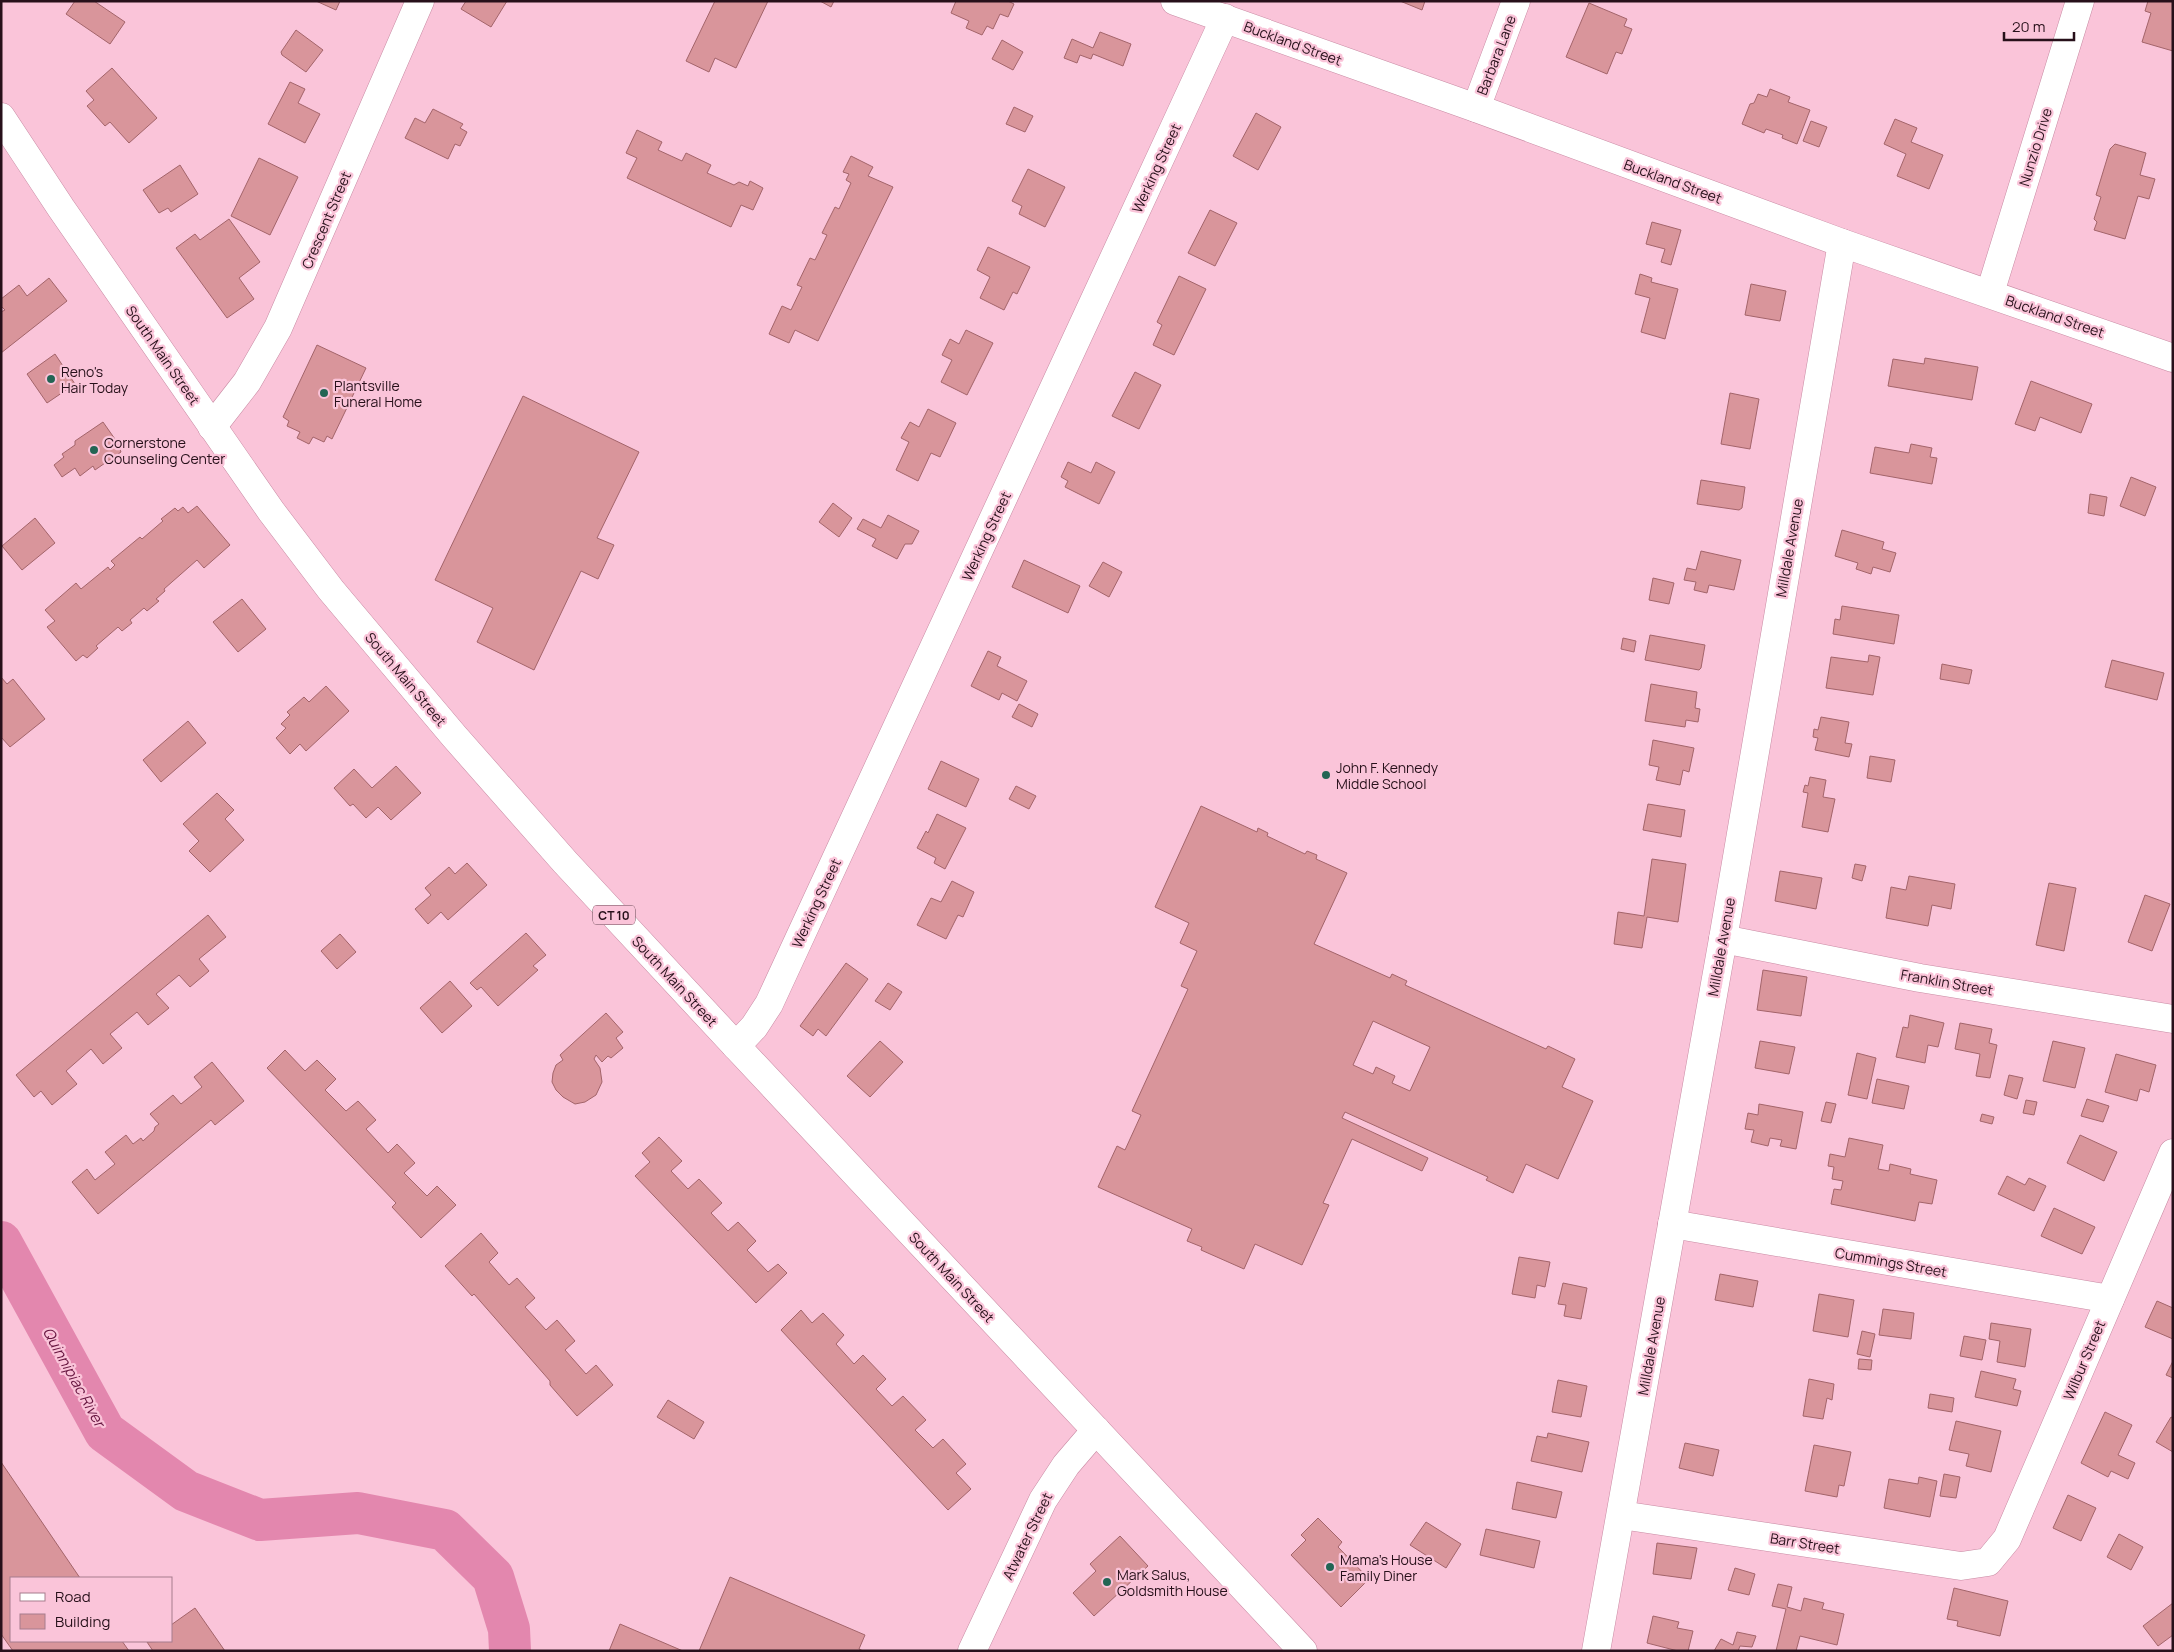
<svg xmlns="http://www.w3.org/2000/svg" width="2174" height="1652" viewBox="0 0 2174 1652" font-family="Manrope,sans-serif">
<rect width="100%" height="100%" fill="#fac4d9"/>
<g fill="none" stroke-linecap="round" stroke-linejoin="round">
<polyline stroke="#e387ae" stroke-width="42" points="1,1242 105,1432 186,1491 260,1520 358,1513 445,1530 493,1577 509,1629 510,1651"/>
</g>
<g fill="#d9959b" stroke="#a3646a" fill-rule="evenodd">
<polygon points="75,1 94,1 125,22 110,44 66,14"/>
<polygon points="316,1 340,1 336,10"/>
<polygon points="466,1 507,1 491,27 461,9"/>
<polygon points="715,1 768,1 736,68 715,58 709,72 686,61"/>
<polygon points="820,1 834,1 831,7"/>
<polygon points="956,1 1008,1 1014,4 1008,17 1000,14 993,29 987,26 982,35 966,28 969,21 951,13"/>
<polygon points="1400,1 1425,1 1422,10"/>
<polygon points="2148,1 2173,1 2173,51 2142,42 2151,13 2145,11"/>
<polygon points="1589,3 1627,19 1624,26 1632,29 1622,54 1616,52 1607,74 1566,57"/>
<polygon points="296,30 323,50 306,72 282,55 281,52"/>
<polygon points="1100,32 1131,44 1123,66 1093,54 1091,59 1080,55 1077,63 1064,58 1072,39 1093,48"/>
<polygon points="1002,40 1023,52 1013,70 992,59"/>
<polygon points="112,68 157,118 129,143 110,122 105,126 87,106 94,100 86,91"/>
<polygon points="290,82 305,89 298,103 320,114 305,143 268,124"/>
<polygon points="1770,89 1790,97 1788,102 1810,110 1797,144 1782,138 1783,135 1766,129 1764,133 1742,124 1750,104 1754,103 1758,94 1767,97"/>
<polygon points="1014,107 1033,116 1025,132 1006,124"/>
<polygon points="433,109 463,124 460,128 467,132 460,146 455,144 448,159 405,138 415,118 425,123"/>
<polygon points="1256,113 1281,127 1258,170 1233,156"/>
<polygon points="1895,119 1917,128 1911,142 1943,155 1929,189 1897,176 1906,154 1884,144"/>
<polygon points="1811,121 1827,127 1819,147 1803,141"/>
<polygon points="637,130 662,142 658,150 682,161 686,153 711,165 707,173 734,185 739,182 748,186 750,181 763,188 753,210 741,205 731,227 627,178 637,158 626,153"/>
<polygon points="2115,144 2146,153 2140,175 2155,179 2149,199 2138,196 2125,239 2094,230 2097,222 2094,219 2101,197 2096,195 2110,149"/>
<polygon points="851,156 873,167 868,176 893,187 818,341 795,330 789,343 769,334 782,306 791,310 802,287 797,285 810,258 815,260 827,235 822,233 835,207 839,209 851,183 846,180 849,174 843,172"/>
<polygon points="259,158 298,177 270,235 231,216"/>
<polygon points="180,165 198,194 171,212 168,208 159,213 143,190"/>
<polygon points="1028,169 1065,187 1045,227 1019,214 1022,206 1012,201"/>
<polygon points="1210,210 1237,223 1215,266 1188,253"/>
<polygon points="229,219 260,262 239,278 254,299 227,318 176,248 195,234 200,240"/>
<polygon points="1652,222 1681,230 1671,265 1661,262 1665,249 1646,244"/>
<polygon points="988,247 1030,267 1017,294 1013,292 1004,310 980,298 990,277 977,270"/>
<polygon points="1640,274 1652,278 1651,282 1678,289 1665,339 1641,332 1650,298 1635,294"/>
<polygon points="1179,276 1206,289 1174,355 1153,345 1162,325 1157,322"/>
<polygon points="49,278 67,301 1,353 1,312 5,310 1,306 1,299 19,285 27,296"/>
<polygon points="1751,284 1786,291 1780,321 1745,315"/>
<polygon points="966,330 993,343 967,395 941,382 952,360 942,355 950,339 959,344"/>
<polygon points="317,345 366,368 332,439 327,436 324,442 313,437 309,444 297,438 300,432 287,426 289,421 283,417"/>
<polygon points="55,354 75,384 47,403 27,374"/>
<polygon points="1925,358 1978,367 1972,400 1888,386 1893,359 1924,364"/>
<polygon points="1135,372 1161,385 1139,429 1112,416"/>
<polygon points="2031,381 2092,404 2081,433 2040,417 2035,431 2015,424"/>
<polygon points="1730,393 1759,399 1750,449 1721,444"/>
<polygon points="523,396 639,452 597,538 614,545 598,579 581,571 534,670 477,642 493,608 435,580"/>
<polygon points="928,409 956,423 940,457 931,453 918,481 896,470 909,442 901,438 910,422 919,427"/>
<polygon points="103,422 117,442 121,452 95,470 93,466 80,476 75,468 62,477 54,465 64,457 62,454 75,445 75,441"/>
<polygon points="1911,444 1932,448 1930,457 1937,458 1932,484 1870,473 1875,447 1909,453"/>
<polygon points="1068,462 1091,473 1096,462 1115,472 1099,504 1065,487 1068,481 1061,477"/>
<polygon points="2131,477 2156,487 2145,516 2120,506"/>
<polygon points="1701,480 1745,487 1742,508 1739,510 1697,504"/>
<polygon points="2090,494 2107,497 2104,516 2088,513"/>
<polygon points="833,503 852,518 839,537 819,522"/>
<polygon points="197,506 230,545 204,568 197,560 164,589 165,591 156,599 159,601 147,611 144,608 130,620 132,623 122,631 118,627 96,646 98,648 87,658 83,655 76,661 47,627 55,621 45,610 76,583 81,589 108,567 110,570 115,565 111,561 140,537 142,539 163,521 161,519 175,508 178,511 183,507 188,513"/>
<polygon points="888,515 919,531 912,544 905,544 897,559 872,546 876,539 857,529 863,519 881,528"/>
<polygon points="35,518 55,543 22,570 2,546"/>
<polygon points="1842,530 1884,542 1882,549 1896,553 1890,572 1873,567 1871,574 1856,569 1858,563 1835,556"/>
<polygon points="1701,551 1741,560 1734,590 1709,585 1707,593 1694,590 1696,582 1684,580 1687,568 1696,570"/>
<polygon points="1024,560 1080,586 1068,613 1012,587"/>
<polygon points="1103,562 1122,572 1109,597 1089,586"/>
<polygon points="1653,578 1674,583 1669,604 1649,600"/>
<polygon points="242,599 266,629 238,652 213,622"/>
<polygon points="1842,606 1899,615 1894,644 1833,634 1835,619 1840,620"/>
<polygon points="1650,635 1705,645 1701,668 1699,670 1645,660"/>
<polygon points="1623,638 1636,641 1634,652 1621,649"/>
<polygon points="988,651 1001,657 997,666 1027,681 1017,701 1002,693 999,700 971,686"/>
<polygon points="1869,655 1880,657 1873,695 1826,688 1831,657 1868,662"/>
<polygon points="2112,660 2164,673 2157,700 2105,687"/>
<polygon points="1942,664 1972,670 1969,684 1940,679"/>
<polygon points="1,677 7,684 13,679 45,719 10,747 1,737"/>
<polygon points="1651,684 1697,692 1695,708 1700,709 1698,722 1686,720 1685,727 1645,721"/>
<polygon points="326,686 349,711 306,751 300,744 290,754 276,738 286,728 281,724 290,715 287,712 304,697 309,702"/>
<polygon points="1019,704 1038,714 1032,727 1012,717"/>
<polygon points="1821,717 1849,722 1845,743 1852,744 1849,757 1815,750 1818,738 1813,737 1814,729 1818,730"/>
<polygon points="188,721 206,743 161,782 143,760"/>
<polygon points="1653,740 1694,748 1689,772 1683,770 1680,785 1656,780 1659,767 1649,765"/>
<polygon points="1870,756 1895,760 1891,782 1867,778"/>
<polygon points="941,761 979,779 966,807 928,789"/>
<polygon points="396,766 421,793 391,820 378,807 366,818 353,804 350,806 334,788 354,769 372,788"/>
<polygon points="1810,777 1826,780 1823,797 1835,799 1828,832 1802,827 1808,793 1803,792 1805,785 1808,786"/>
<polygon points="1016,786 1036,796 1029,809 1009,799"/>
<polygon points="217,793 234,810 225,819 244,840 210,872 189,851 199,841 183,824"/>
<polygon points="1648,804 1685,810 1681,837 1643,830"/>
<path d="M1201,806L1257,832L1258,828L1268,833L1267,836L1305,854L1307,851L1317,855L1316,859L1347,873L1314,944L1390,978L1392,974L1407,981L1405,985L1546,1049L1548,1046L1575,1059L1562,1087L1593,1101L1558,1179L1526,1164L1513,1193L1486,1180L1488,1177L1345,1112L1342,1118L1428,1158L1422,1171L1352,1139L1323,1203L1329,1205L1302,1265L1255,1244L1244,1269L1201,1250L1202,1247L1187,1241L1192,1229L1098,1187L1117,1146L1125,1150L1141,1115L1132,1111L1188,989L1181,986L1197,951L1180,943L1189,923L1155,907ZM1373,1021L1430,1047L1410,1091L1392,1083L1395,1076L1376,1067L1373,1074L1353,1065Z"/>
<polygon points="937,814 966,828 945,869 934,863 936,858 917,848 926,831 928,833"/>
<polygon points="1652,859 1686,864 1678,922 1647,917 1642,948 1614,944 1618,912 1644,916"/>
<polygon points="467,863 487,885 448,920 441,912 428,924 415,909 431,895 425,888 449,867 455,874"/>
<polygon points="1855,864 1866,866 1862,881 1852,878"/>
<polygon points="1780,871 1822,878 1816,909 1775,901"/>
<polygon points="1909,876 1955,884 1951,909 1932,905 1928,926 1886,918 1891,887 1906,890"/>
<polygon points="952,881 974,892 963,917 958,915 946,939 917,925 931,898 941,902"/>
<polygon points="2049,883 2076,888 2064,951 2036,945"/>
<polygon points="2145,895 2170,904 2152,951 2128,942"/>
<polygon points="208,915 226,937 199,959 209,971 190,987 179,975 156,994 169,1008 148,1025 137,1012 110,1034 122,1048 103,1064 91,1049 66,1071 77,1084 52,1105 41,1091 34,1097 16,1075"/>
<polygon points="526,933 546,955 533,966 538,970 498,1006 481,987 477,990 470,983"/>
<polygon points="340,934 356,952 337,969 321,951"/>
<polygon points="846,963 868,979 826,1036 818,1029 813,1036 800,1026"/>
<polygon points="1763,970 1807,977 1801,1016 1757,1010"/>
<polygon points="450,981 472,1006 442,1033 420,1008"/>
<polygon points="888,983 902,992 890,1010 875,1001"/>
<polygon points="606,1013 623,1032 616,1038 623,1048 611,1058 608,1056 602,1062 596,1055 594,1059 600,1068 602,1082 596,1095 585,1102 575,1104 563,1097 556,1090 552,1082 553,1073 556,1065 563,1060 560,1055"/>
<polygon points="1910,1015 1944,1023 1938,1047 1928,1045 1925,1063 1896,1057 1903,1027 1908,1028"/>
<polygon points="1960,1023 1992,1029 1989,1043 1997,1045 1990,1078 1976,1076 1980,1054 1955,1049"/>
<polygon points="880,1041 903,1062 870,1097 847,1076"/>
<polygon points="1760,1041 1795,1047 1789,1074 1755,1068"/>
<polygon points="2053,1041 2085,1048 2075,1088 2043,1081"/>
<polygon points="285,1050 305,1071 317,1060 336,1079 325,1090 346,1111 358,1101 376,1120 366,1129 388,1153 397,1144 415,1163 404,1173 427,1196 437,1186 456,1205 421,1238 392,1207 396,1203 267,1068"/>
<polygon points="1857,1053 1876,1058 1867,1099 1848,1095"/>
<polygon points="2116,1054 2156,1065 2149,1092 2140,1089 2137,1101 2105,1092"/>
<polygon points="212,1062 244,1101 215,1125 211,1120 98,1214 72,1182 87,1169 95,1180 115,1164 105,1152 126,1135 133,1144 141,1138 143,1141 154,1131 155,1127 159,1124 150,1114 173,1095 181,1104 202,1087 194,1077"/>
<polygon points="2009,1075 2023,1078 2017,1099 2004,1095"/>
<polygon points="1877,1079 1909,1086 1904,1109 1872,1103"/>
<polygon points="2087,1099 2109,1106 2103,1122 2081,1116"/>
<polygon points="2026,1100 2037,1102 2034,1115 2023,1113"/>
<polygon points="1826,1102 1836,1104 1831,1123 1821,1121"/>
<polygon points="1759,1104 1803,1112 1796,1149 1780,1146 1782,1140 1770,1138 1768,1146 1751,1142 1754,1130 1745,1129 1748,1113 1758,1115"/>
<polygon points="1982,1114 1994,1117 1992,1124 1980,1121"/>
<polygon points="2080,1135 2117,1152 2104,1181 2067,1163"/>
<polygon points="659,1137 682,1161 671,1171 688,1189 699,1179 722,1203 711,1213 728,1231 738,1222 756,1241 747,1250 768,1272 778,1264 787,1273 756,1303 635,1176 650,1162 642,1153"/>
<polygon points="1849,1138 1883,1145 1878,1169 1889,1171 1890,1164 1911,1169 1910,1174 1937,1180 1932,1204 1919,1202 1915,1221 1831,1204 1834,1189 1841,1190 1843,1181 1832,1179 1834,1167 1828,1166 1830,1154 1845,1157"/>
<polygon points="2007,1176 2025,1185 2029,1178 2046,1186 2034,1211 1998,1194"/>
<polygon points="2054,1208 2095,1227 2082,1254 2041,1236"/>
<polygon points="481,1233 498,1253 489,1262 509,1285 517,1278 535,1298 525,1307 546,1330 557,1320 575,1341 565,1350 586,1374 596,1365 613,1385 577,1416 550,1385 550,1381 474,1294 472,1296 445,1266"/>
<polygon points="1519,1257 1550,1262 1545,1287 1537,1285 1535,1298 1512,1294"/>
<polygon points="1720,1274 1758,1281 1753,1307 1715,1300"/>
<polygon points="1563,1283 1587,1288 1581,1319 1564,1316 1566,1305 1558,1304"/>
<polygon points="1819,1294 1854,1300 1848,1337 1813,1331"/>
<polygon points="2157,1301 2173,1308 2173,1339 2145,1327"/>
<polygon points="1883,1309 1914,1313 1911,1339 1879,1335"/>
<polygon points="801,1310 812,1323 823,1313 844,1335 836,1344 854,1364 863,1355 886,1379 876,1389 892,1406 903,1396 926,1420 915,1430 933,1448 943,1439 966,1464 956,1473 971,1489 948,1510 781,1330"/>
<polygon points="1991,1323 2031,1329 2025,1367 1997,1362 2000,1341 1989,1339"/>
<polygon points="1862,1331 1875,1334 1870,1357 1857,1354"/>
<polygon points="1964,1336 1986,1340 1982,1360 1960,1356"/>
<polygon points="1859,1359 1872,1360 1871,1370 1858,1369"/>
<polygon points="2173,1361 2173,1378 2166,1375"/>
<polygon points="1981,1371 2016,1379 2013,1389 2021,1391 2017,1406 1975,1397"/>
<polygon points="1809,1379 1834,1384 1832,1400 1827,1398 1823,1419 1803,1416"/>
<polygon points="1558,1380 1587,1386 1581,1417 1552,1412"/>
<polygon points="1930,1394 1954,1398 1952,1412 1928,1408"/>
<polygon points="668,1400 704,1422 694,1439 657,1417"/>
<polygon points="2105,1412 2132,1425 2118,1455 2135,1463 2128,1479 2111,1471 2108,1477 2081,1463"/>
<polygon points="2171,1417 2173,1418 2173,1452 2156,1442"/>
<polygon points="1956,1421 2001,1431 1991,1472 1966,1466 1969,1454 1949,1450"/>
<polygon points="1548,1433 1589,1442 1582,1472 1531,1461 1537,1436 1547,1438"/>
<polygon points="1685,1443 1719,1450 1713,1476 1679,1468"/>
<polygon points="1814,1445 1851,1452 1844,1486 1839,1485 1837,1497 1805,1491"/>
<polygon points="1,1462 80,1578 11,1578 11,1641 122,1641 129,1651 13,1651 1,1634"/>
<polygon points="1944,1474 1960,1477 1956,1498 1940,1496"/>
<polygon points="1919,1477 1937,1481 1930,1517 1884,1508 1889,1479 1918,1484"/>
<polygon points="1517,1482 1562,1492 1556,1518 1512,1509"/>
<polygon points="2068,1495 2096,1508 2081,1541 2053,1528"/>
<polygon points="1318,1518 1342,1542 1338,1547 1369,1579 1341,1607 1291,1555 1306,1540 1301,1535"/>
<polygon points="1426,1522 1461,1544 1446,1568 1410,1545"/>
<polygon points="1486,1529 1540,1541 1534,1568 1480,1555"/>
<polygon points="2119,1534 2143,1547 2131,1570 2107,1557"/>
<polygon points="1120,1536 1148,1566 1094,1616 1073,1593 1096,1571 1090,1564"/>
<polygon points="1657,1543 1697,1548 1691,1579 1653,1574"/>
<polygon points="1735,1568 1755,1574 1749,1595 1728,1590"/>
<polygon points="730,1577 865,1635 859,1649 863,1651 699,1651"/>
<polygon points="1778,1584 1792,1587 1787,1607 1801,1611 1804,1598 1824,1603 1822,1609 1844,1614 1837,1645 1800,1636 1796,1651 1776,1651 1786,1609 1772,1606"/>
<polygon points="1954,1588 2008,1601 2000,1636 1957,1626 1958,1621 1947,1619"/>
<polygon points="2173,1603 2173,1635 2158,1646 2143,1626"/>
<polygon points="195,1608 225,1651 153,1651 147,1642 171,1641 171,1625"/>
<polygon points="1653,1616 1679,1622 1677,1628 1693,1631 1688,1651 1678,1651 1647,1643"/>
<polygon points="620,1624 683,1651 609,1651"/>
<polygon points="1737,1632 1756,1636 1752,1647 1740,1646 1738,1651 1714,1651 1721,1639 1733,1645"/>
</g>
<g fill="none" stroke-linecap="round" stroke-linejoin="round">
<g stroke="#c88aa3" stroke-width="29">
<g id="minor">
<polyline points="1175,1 1476,108 1842,243 2173,358"/>
<polyline points="1476,108 1516,1"/>
<polyline points="1990,293 2080,1"/>
<polyline points="212,427 247,382 278,328 420,1"/>
<polyline points="1723,939 1920,978 2173,1019"/>
<polyline points="736,1046 754,1027 769,1004 1225,18"/>
<polyline points="1672,1224 2110,1299"/>
<polyline points="1621,1515 1961,1566 1988,1562 2007,1539 2173,1153"/>
<polyline points="972,1651 1043,1500 1066,1465 1096,1430"/>
<polyline points="1596,1651 1723,939 1842,243"/>
</g>
</g>
<g stroke="#c88aa3" stroke-width="29">
<polyline id="highway" points="1,117 61,208 271,511 331,590 454,736 565,862 736,1046 1303,1651"/>
</g>
<use href="#minor" stroke="#fff" stroke-width="28"/>
<use href="#highway" stroke="#fff" stroke-width="28"/>
</g>
<g fill="#236554" stroke="#fac4d9" stroke-width="2">
<circle cx="51" cy="379" r="5"/>
<circle cx="324" cy="393" r="5"/>
<circle cx="94" cy="450" r="5"/>
<circle cx="1326" cy="775" r="5"/>
<circle cx="1330" cy="1567" r="5"/>
<circle cx="1107" cy="1582" r="5"/>
</g>
<g text-anchor="middle" dominant-baseline="central" stroke-width="4.5" stroke-linejoin="round" paint-order="stroke">
<rect fill="#fac4d9" stroke="#664653" stroke-width="1" x="593" y="905.5" width="42" height="19" rx="4"/>
<g font-size="12" font-weight="bold" fill="#27101a">
<text x="614" y="915">CT 10</text>
</g>
<g font-size="14" fill="#27101a" stroke="#fac4d9">
<text transform="translate(1293 43) rotate(20)">Buckland Street</text>
<text transform="translate(1496 55) rotate(-69)">Barbara Lane</text>
<text transform="translate(2035 147) rotate(-73)">Nunzio Drive</text>
<text transform="translate(1156 168) rotate(-65)">Werking Street</text>
<text transform="translate(1673 181) rotate(20)">Buckland Street</text>
<text transform="translate(326 220) rotate(-67)">Crescent Street</text>
<text transform="translate(2055 316) rotate(19)">Buckland Street</text>
<text transform="translate(163 355) rotate(55)">South Main Street</text>
<text transform="translate(986 536) rotate(-65)">Werking Street</text>
<text transform="translate(1789 548) rotate(-80)">Milldale Avenue</text>
<text transform="translate(406 679) rotate(50)">South Main Street</text>
<text transform="translate(816 903) rotate(-65)">Werking Street</text>
<text transform="translate(1721 947) rotate(-80)">Milldale Avenue</text>
<text transform="translate(675 981) rotate(47)">South Main Street</text>
<text transform="translate(1947 982) rotate(10)">Franklin Street</text>
<text transform="translate(1891 1262) rotate(10)">Cummings Street</text>
<text transform="translate(952 1277) rotate(47)">South Main Street</text>
<text transform="translate(1651 1346) rotate(-80)">Milldale Avenue</text>
<text transform="translate(2084 1360) rotate(-67)">Wilbur Street</text>
<text transform="translate(1027 1536) rotate(-64)">Atwater Street</text>
<text transform="translate(1805 1543) rotate(9)">Barr Street</text>
</g>
<g font-size="14" fill="#27101a" stroke="#fac4d9" text-anchor="start">
<text x="61" y="371">Reno's<tspan x="61" dy="16">Hair Today</tspan></text>
<text x="334" y="385">Plantsville<tspan x="334" dy="16">Funeral Home</tspan></text>
<text x="104" y="442">Cornerstone<tspan x="104" dy="16">Counseling Center</tspan></text>
<text x="1336" y="767">John F. Kennedy<tspan x="1336" dy="16">Middle School</tspan></text>
<text x="1340" y="1559">Mama's House<tspan x="1340" dy="16">Family Diner</tspan></text>
<text x="1117" y="1574">Mark Salus,<tspan x="1117" dy="16">Goldsmith House</tspan></text>
</g>
<g font-size="15" font-style="italic" fill="#66153f" stroke="#fac4d9">
<text transform="translate(74 1377) rotate(61)">Quinnipiac River</text>
</g>
</g>
<rect width="2174" height="1652" fill="none" stroke="#27101a" stroke-width="5"/>
<rect x="10" y="1577" width="162" height="65" fill="#fac4d9" stroke="#a67c8d"/>
<rect x="20" y="1593" width="25" height="8" fill="#ffffff" stroke="#a67c8d"/>
<text x="55" y="1602" font-size="15" fill="#27101a">Road</text>
<rect x="20" y="1614" width="25" height="15" fill="#d9959b" stroke="#a67c8d"/>
<text x="55" y="1627" font-size="15" fill="#27101a">Building</text>
<path d="M2004 32v8h70v-8" fill="none" stroke="#27101a" stroke-width="2.5"/>
<text x="2012" y="32" font-size="15" fill="#27101a" stroke="#fac4d9" stroke-width="4" paint-order="stroke">20 m</text>
</svg>
